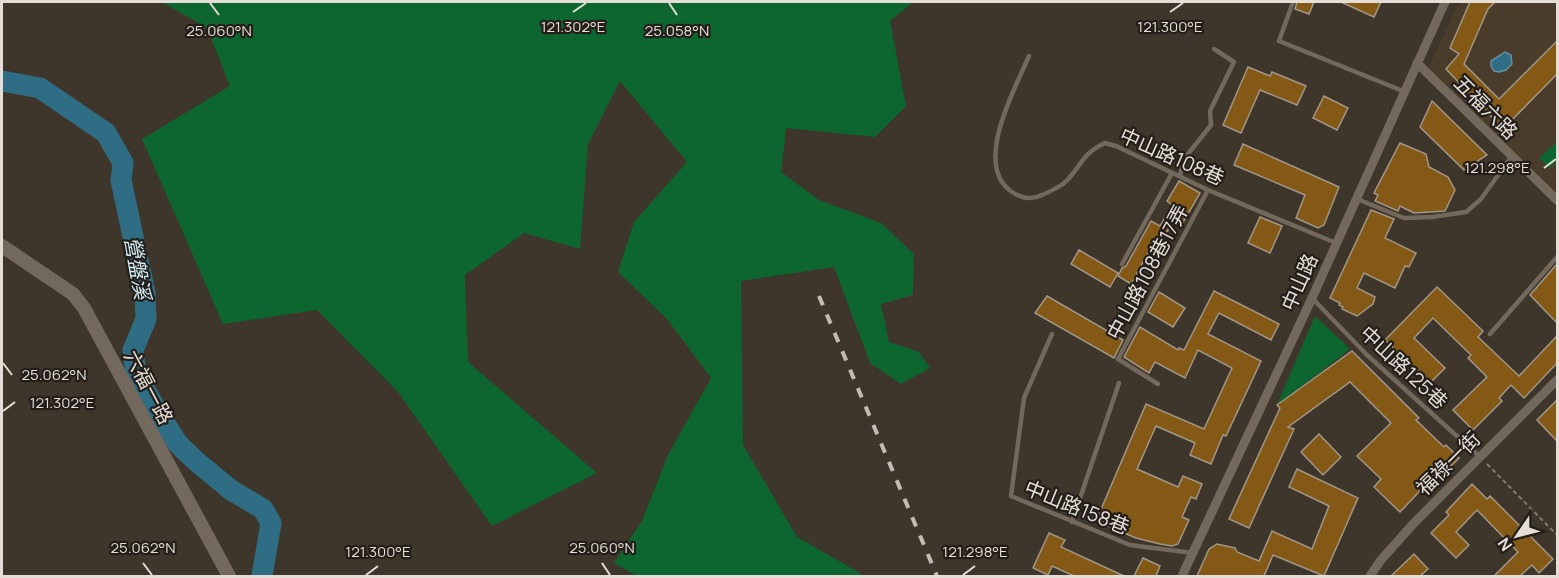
<svg xmlns="http://www.w3.org/2000/svg" width="1559" height="578" viewBox="0 0 1559 578" font-family="Manrope,'Noto Sans TC',sans-serif">
<rect width="100%" height="100%" fill="#3f362b"/>
<polygon fill="#493c2b" points="1459,2 1557,2 1557,199 1518,162 1429,67"/>
<g fill="#0d662f">
<polygon points="162,2 913,2 890,21 906,106 875,137 786,128 781,172 819,200 881,223 914,254 913,295 881,304 889,342 919,352 930,368 901,384 870,363 834,267 741,281 743,445 797,537 865,576 637,576 614,563 642,521 668,455 711,378 667,319 618,272 634,222 687,162 620,81 588,144 580,249 524,233 465,275 468,362 597,473 492,526 398,392 317,310 223,324 142,139 230,86 207,28"/>
<polygon points="1557,142 1557,160 1550,168 1539,158"/>
<polygon points="1315,316 1350,349 1277,405"/>
</g>
<polygon fill="#2e6d83" stroke="#658f9c" stroke-width="1.5" points="1505,52 1511,55 1512,64 1506,70 1499,72 1494,71 1491,66 1491,61"/>
<g fill="none" stroke-linecap="round" stroke-linejoin="round">
<polyline stroke="#2e6d83" stroke-width="21" points="2,81 40,88 106,133 123,163 121,180 145,293 146,319 133,350 136,374 160,416 178,444 197,462 231,490 263,509 271,523 262,576"/>
</g>
<g fill="#835915" stroke="#a19688" stroke-width="1.5">
<polygon points="1297,2 1314,2 1309,14 1295,9"/>
<polygon points="1341,2 1381,2 1374,17"/>
<polygon points="1470,2 1495,2 1488,9 1464,64 1499,99 1557,41 1557,74 1503,129 1446,69 1459,54 1450,48"/>
<polygon points="1248,67 1270,76 1272,72 1306,86 1297,105 1260,90 1241,133 1223,125"/>
<polygon points="1324,96 1348,108 1337,130 1313,118"/>
<polygon points="1432,101 1487,155 1464,170 1420,127"/>
<polygon points="1400,143 1426,154 1429,167 1448,177 1455,190 1445,211 1414,213 1400,206 1398,211 1375,201 1378,195 1374,193"/>
<polygon points="1243,144 1339,187 1324,225 1318,228 1296,218 1305,195 1234,165"/>
<polygon points="1179,181 1200,193 1181,226 1173,222 1159,245 1154,242 1131,284 1118,276 1122,268 1126,266 1151,221 1160,226 1172,205 1167,201"/>
<polygon points="1371,210 1394,219 1385,238 1416,253 1409,267 1405,266 1395,288 1364,273 1357,288 1375,297 1373,304 1357,316 1342,309 1343,307 1339,305 1340,303 1330,298"/>
<polygon points="1260,217 1282,226 1270,253 1248,243"/>
<polygon points="1079,250 1118,273 1110,287 1071,264"/>
<polygon points="1557,264 1557,323 1530,295"/>
<polygon points="1437,287 1483,331 1478,337 1519,376 1557,336 1557,363 1524,398 1511,385 1499,398 1502,401 1473,430 1453,410 1487,377 1468,358 1471,355 1433,318 1414,338 1445,368 1430,383 1385,340"/>
<polygon points="1214,291 1279,324 1271,340 1219,313 1208,334 1261,361 1226,436 1223,435 1211,464 1190,455 1195,443 1156,426 1137,469 1178,487 1183,476 1202,484 1196,499 1191,497 1182,517 1189,520 1178,544 1172,546 1160,544 1136,538 1096,521 1146,404 1204,429 1232,368 1198,350 1185,378 1155,362 1149,373 1124,357 1140,327 1178,350 1179,348 1184,350"/>
<polygon points="1159,292 1185,308 1173,327 1148,312"/>
<polygon points="1047,296 1123,340 1114,358 1035,313"/>
<polygon points="1352,351 1419,418 1416,420 1444,447 1446,445 1459,458 1438,479 1434,476 1400,512 1374,487 1381,479 1357,456 1391,423 1350,382 1288,427 1294,429 1249,528 1229,519 1280,408 1277,405"/>
<polygon points="1557,400 1557,441 1537,420"/>
<polygon points="1319,434 1341,457 1323,475 1301,452"/>
<polygon points="1297,469 1358,498 1324,576 1273,555 1264,576 1197,576 1209,549 1217,544 1235,548 1237,552 1259,561 1272,531 1312,549 1329,506 1289,487"/>
<polygon points="1472,484 1487,499 1490,496 1553,559 1539,573 1532,565 1520,576 1494,576 1518,552 1477,510 1456,532 1469,545 1456,558 1431,533 1449,515 1446,512"/>
<polygon points="1049,533 1065,540 1061,547 1124,576 1074,576 1052,566 1048,575 1033,568"/>
<polygon points="1414,554 1428,569 1420,576 1391,576"/>
<polygon points="1143,558 1160,566 1156,576 1134,576"/>
</g>
<g fill="none" stroke-linecap="round" stroke-linejoin="round">
<polyline stroke="#827a70" stroke-width="2" stroke-dasharray="4.5 3" stroke-linecap="butt" points="1487,464 1558,536"/>
<g stroke="#72685b" stroke-width="4.5">
<polyline points="1293,2 1279,41 1403,91"/>
<path d="M1029,56C1015,89 972,165 1012,192C1021,198 1032,200 1042,195C1049,192 1057,188 1063,184C1081,169 1079,155 1105,143L1116,146L1208,190L1336,243"/>
<polyline points="1180,175 1184,159 1211,125 1210,111 1234,62 1214,49"/>
<polyline points="1357,199 1404,218 1432,217 1466,212 1481,199 1511,157"/>
<polyline points="1122,264 1172,173"/>
<polyline points="1312,298 1367,355 1479,456"/>
<polyline points="1052,334 1024,398 1011,496 1130,545 1193,553"/>
<polyline points="1490,334 1558,256"/>
<polyline points="1158,384 1118,359 1208,190"/>
<polyline points="1072,522 1119,383"/>
</g>
<g stroke="#72685b" stroke-width="9">
<polyline points="1417,63 1558,201"/>
<polyline points="1182,576 1312,298 1445,2"/>
<polyline points="1370,576 1381,560 1413,524 1558,379"/>
</g>
<polyline stroke="#72685b" stroke-width="14" points="2,246 73,294 84,308 229,576"/>
<polyline stroke="#c3bcb5" stroke-width="4" stroke-dasharray="10 10" stroke-linecap="butt" points="819,296 937,576"/>
</g>
<path fill="none" stroke="#e4ded7" stroke-width="2" d="M210,3L219,15M669,3L677,15M573,12L586,3M1170,12L1183,3M1544,168L1556,159M3,363L12,375M3,411L15,402M143,563L152,575M602,563L610,575M366,575L378,566M963,575L975,566"/>
<g text-anchor="middle" dominant-baseline="central" stroke-width="4.5" stroke-linejoin="round" paint-order="stroke">
<g font-size="20" fill="#e4ded7" stroke="#231e19">
<text transform="translate(1486 107) rotate(45)">五福六路</text>
<text transform="translate(1172 156) rotate(24)">中山路108巷</text>
<text transform="translate(1147 272) rotate(-62)">中山路108巷17弄</text>
<text transform="translate(1299 282) rotate(-66)">中山路</text>
<text transform="translate(1404 367) rotate(43)">中山路125巷</text>
<text transform="translate(149 387) rotate(62)">六福一路</text>
<text transform="translate(1448 463) rotate(-45)">福祿一街</text>
<text transform="translate(1077 507) rotate(22)">中山路158巷</text>
</g>
<g font-size="21" font-style="italic" fill="#d0eaf3" stroke="#231e19">
<text transform="translate(138 268) rotate(80)">營盤溪</text>
</g>
</g>
<g font-size="15" text-anchor="middle" fill="#e4ded7" stroke="#231e19" stroke-width="4.5" stroke-linejoin="round" paint-order="stroke">
<text x="573" y="32">121.302°E</text>
<text x="1170" y="32">121.300°E</text>
<text x="219" y="36">25.060°N</text>
<text x="677" y="36">25.058°N</text>
<text x="1497" y="173">121.298°E</text>
<text x="54" y="380">25.062°N</text>
<text x="62" y="408">121.302°E</text>
<text x="143" y="553">25.062°N</text>
<text x="602" y="553">25.060°N</text>
<text x="378" y="557">121.300°E</text>
<text x="975" y="557">121.298°E</text>
</g>
<rect width="1559" height="578" fill="none" stroke="#e4ded7" stroke-width="6"/>
<g transform="translate(1517 536) rotate(235)" stroke="#231e19" stroke-width="4.5" paint-order="stroke">
<path d="M0-4.5L10 22L0 15L-10 22Z" fill="#e4ded7"/>
<text y="-9" font-size="16" font-weight="bold" text-anchor="middle" fill="#e4ded7">N</text>
</g>
</svg>
